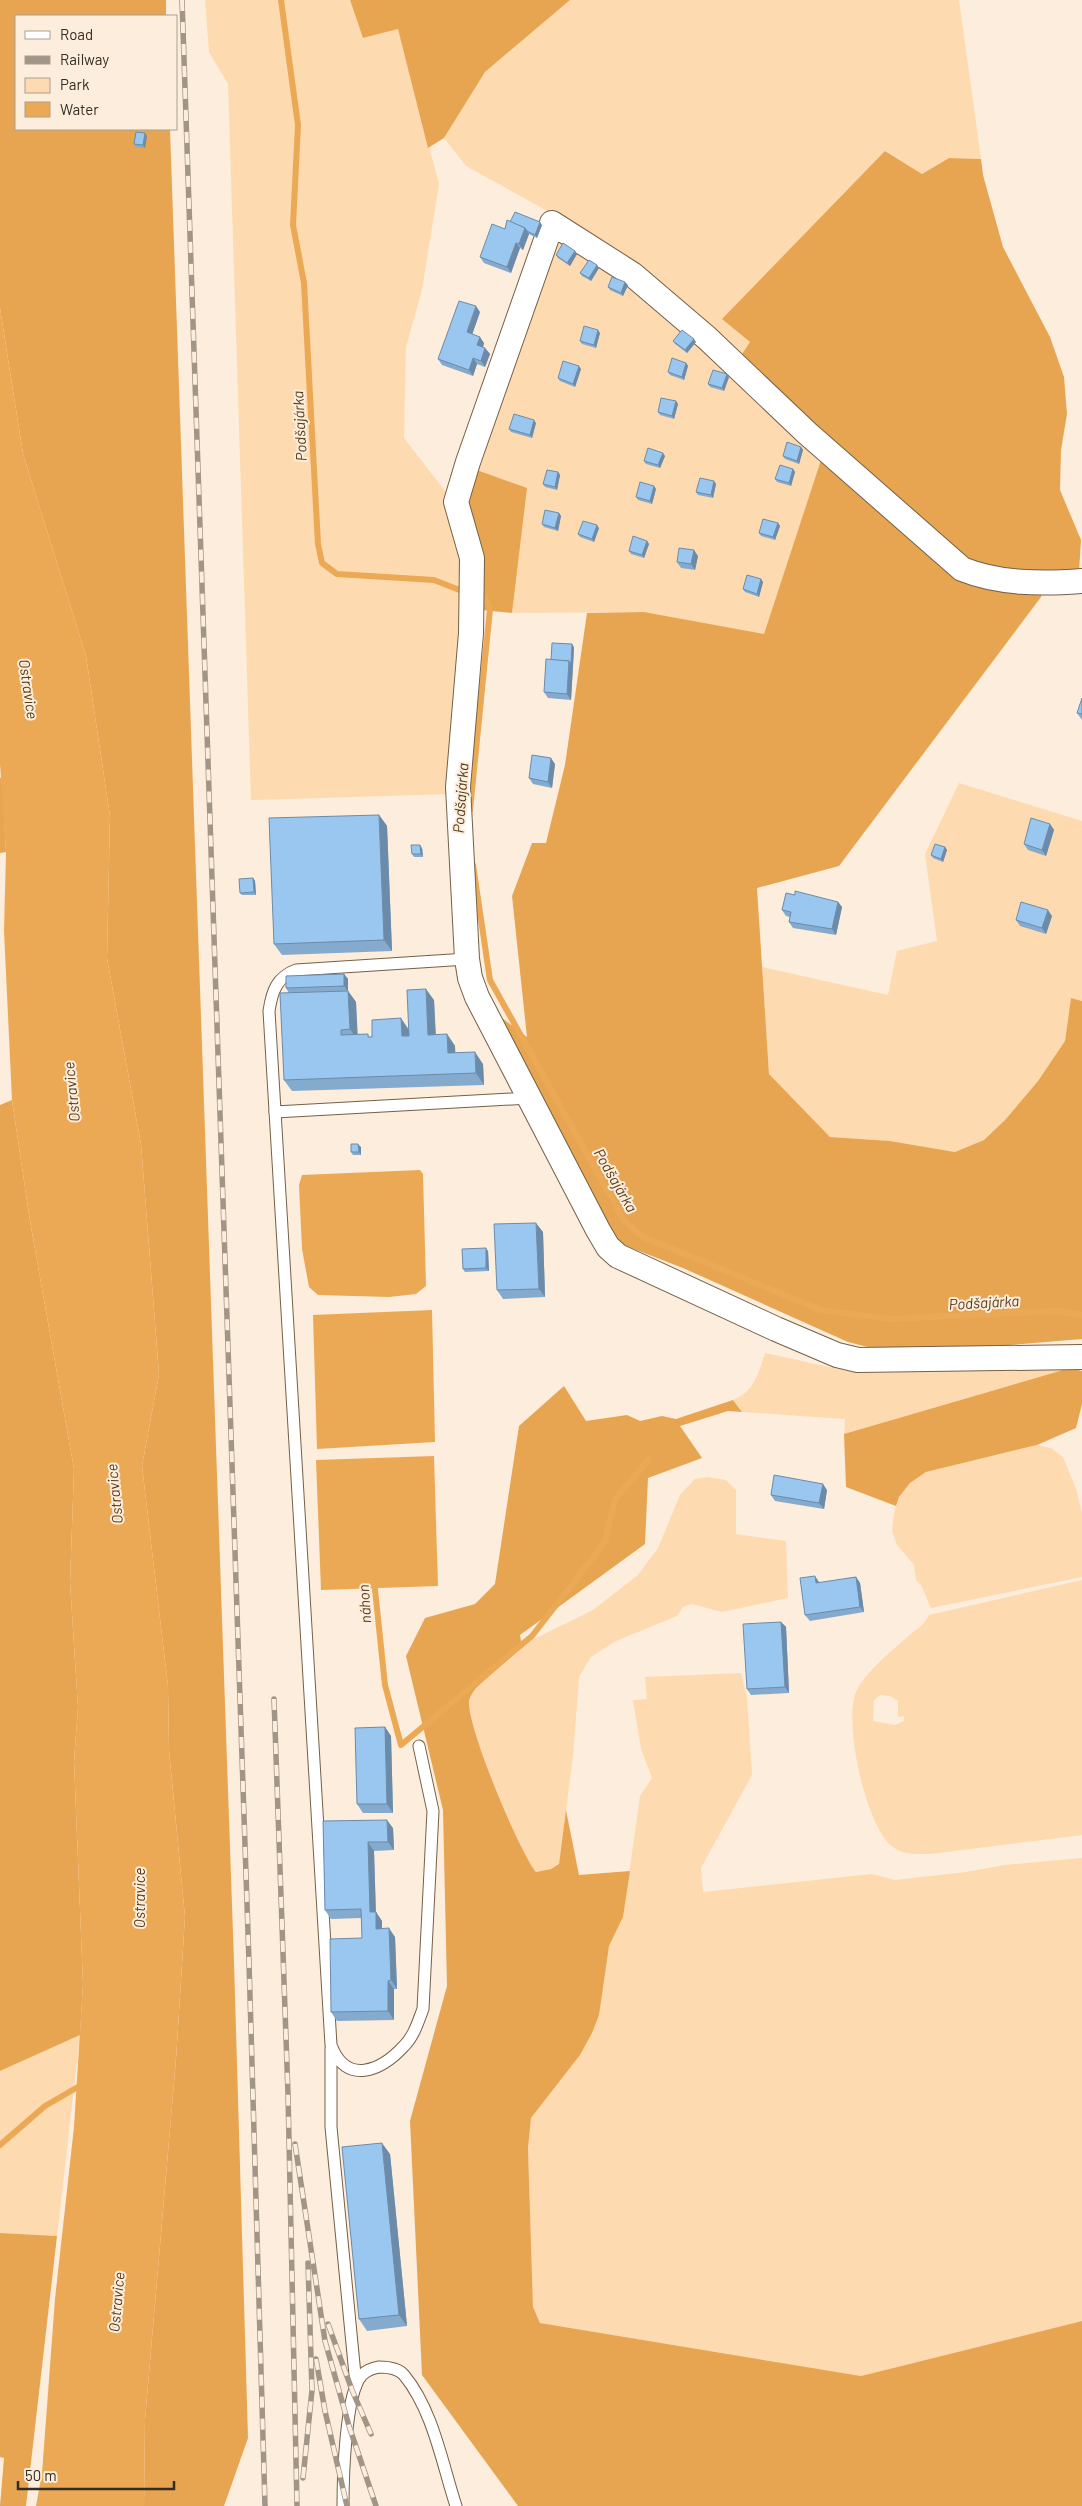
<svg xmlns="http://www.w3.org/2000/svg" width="1082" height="2506" viewBox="0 0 1082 2506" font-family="Barlow,sans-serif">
<rect width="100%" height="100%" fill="#fceddc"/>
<g fill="#fedab0" fill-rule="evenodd">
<polygon points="205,0 350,0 363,38 398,29 439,184 422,290 406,347 404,438 452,500 466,558 451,794 251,800 228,84 209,52"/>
<polygon points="570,0 959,0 981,159 949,158 922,174 886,151 723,319 750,342 740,357 551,213 466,166 444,138 485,72"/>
<polygon points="567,241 626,276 765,398 820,463 764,635 644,612 512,613 516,566 471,468 551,247"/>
<polygon points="959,783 1082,821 1082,1001 1071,998 1065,1041 1038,1081 1005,1120 984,1140 955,1152 890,1141 830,1137 769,1074 762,967 888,995 897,951 937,941 925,854"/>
<path d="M765,1353L857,1373L1070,1368L844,1434L845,1419L742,1412L733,1400C755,1391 758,1374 765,1353Z"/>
<polygon points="1037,1445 1051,1448 1063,1457 1076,1489 1082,1513 1082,1577 931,1608 921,1585 916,1580 914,1565 897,1545 892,1531 894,1513 899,1497 910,1483 926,1472"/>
<path d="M708,1477L726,1480L736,1490V1534L786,1541L788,1598L722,1612L692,1604L683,1607L677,1616L616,1641L591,1657L579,1677L573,1756L559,1864L551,1869L536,1872C519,1851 467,1727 469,1702C470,1696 473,1692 476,1688L526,1643L593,1610L638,1575L658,1548L680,1495L695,1479Z"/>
<path d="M1082,1580V1835L930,1854C917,1854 903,1855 893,1847C866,1828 843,1722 856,1692C863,1675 891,1651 905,1639C914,1630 924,1627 929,1615ZM880,1695L890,1696L898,1701V1717L904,1716V1721L895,1725L873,1721L874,1700Z"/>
<polygon points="741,1673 747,1698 752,1775 701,1868 703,1892 872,1874 895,1880 966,1872 1005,1865 1082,1858 1082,2321 861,2376 540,2323 533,2307 528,2148 531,2118 580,2055 609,1946 623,1917 640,1796 652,1778 641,1749 633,1700 647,1699 645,1677"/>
<polygon points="80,2035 57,2236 0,2233 0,2071"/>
</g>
<g fill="#e7a552">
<polygon points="0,0 166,0 166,16 16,16 16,129 170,129 234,1962 248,2438 224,2506 144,2506 145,2420 176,2059 185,1917 169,1750 168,1686 142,1466 159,1374 141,1144 107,958 110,816 86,656 23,454 0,308"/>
<polygon points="350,0 570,0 485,72 444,138 428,148 398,29 363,38"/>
<polygon points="885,151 922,174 949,158 981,159 983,175 1003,247 1050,337 1064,377 1067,414 1061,450 1060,490 1081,540 1079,571 1045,571 1041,597 839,866 757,888 769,1074 830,1137 890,1141 955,1152 984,1140 1005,1120 1038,1081 1065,1041 1071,998 1082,1001 1082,1339 927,1352 879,1350 848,1342 683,1268 626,1246 613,1235 494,1012 527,1037 512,896 532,843 546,843 565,765 587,613 644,612 764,634 820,463 821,441 740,357 750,342 722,319"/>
<polygon points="471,468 527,488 512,613 481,610 463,500"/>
<polygon points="0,778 2,778 6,852 0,853"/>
<polygon points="12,1100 30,1221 74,1469 70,1583 78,1707 74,1761 83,1984 80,2035 0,2071 0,1105"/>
<polygon points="1070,1368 1082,1371 1082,1404 1076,1428 1037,1445 926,1472 910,1483 899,1497 896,1506 846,1487 844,1434"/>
<path d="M564,1386L586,1421L627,1415L640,1421L662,1416L676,1419L733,1400L742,1412L728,1411L680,1426L702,1458L648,1478L645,1544L520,1635L522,1647L476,1688C473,1692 470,1696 469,1701C467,1727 519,1851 536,1872L551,1869L559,1864L566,1810L579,1875L630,1871L623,1917L609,1946L599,2015L592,2033L580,2055L531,2118L528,2148L533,2307L540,2323L861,2376L1082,2321V2506H518L422,2375L410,2121L447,1986L443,1810L406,1656L425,1618L475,1604L495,1584L519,1426Z"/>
<polygon points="0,2233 57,2236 26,2506 0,2506 4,2458 0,2457"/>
</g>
<g fill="#eba956">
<polygon points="0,308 23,454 86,656 110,816 107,958 141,1144 159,1374 142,1466 168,1686 169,1750 185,1917 176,2059 145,2420 144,2506 36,2506 42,2473 55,2299 74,2127 83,1984 74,1761 78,1707 70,1583 74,1469 30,1221 12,1100 4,931 6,852 0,764"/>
<polygon points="420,1170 423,1174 426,1286 416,1294 389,1297 318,1295 309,1287 302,1249 299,1185 302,1175"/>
<polygon points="432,1310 435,1442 317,1449 313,1315"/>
<polygon points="434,1456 438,1586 321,1590 316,1460"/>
</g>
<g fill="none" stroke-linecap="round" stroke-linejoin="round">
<g stroke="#eba956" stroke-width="6">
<polyline points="281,0 298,125 293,225 304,283 318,544 322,563 337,574 434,580 467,593"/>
<polyline points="470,810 490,609 486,599 477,596"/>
<polyline points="473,865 490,980 623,1219 643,1237 821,1310 890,1319 1057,1311 1082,1315"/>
<polyline points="374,1580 385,1685 401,1745 532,1636 605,1542 615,1499 649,1459"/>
<polyline points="0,2145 45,2106 83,2084"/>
</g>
<g stroke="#756047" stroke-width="13">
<g id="service">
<polyline points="275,1112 529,1098"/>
<path d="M419,1746L433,1811L423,2009C418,2022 414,2036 404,2046C381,2071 346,2086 331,2045L269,1011C272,991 277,977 296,970L467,959"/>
<polyline points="331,2049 331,2127 356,2385"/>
<path d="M343,2506C343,2480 345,2393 362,2375C367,2370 373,2368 379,2367C388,2367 398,2368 404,2375C433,2410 442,2463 456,2506"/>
</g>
</g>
<g stroke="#756047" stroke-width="26">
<path id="minor" d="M1082,581C1042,584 999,584 962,569L807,433L707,338L632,274L552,223L468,462L456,502L472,558L471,633L458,787L467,959L470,978L477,997L598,1230L608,1247L618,1256L776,1329L837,1355L858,1360L1082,1357"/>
</g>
<use href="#service" stroke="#fff" stroke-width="11"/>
<use href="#minor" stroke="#fff" stroke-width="24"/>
<g stroke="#a19587" stroke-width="5.5">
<g id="rail">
<polyline points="182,0 249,1962 265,2506"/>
<polyline points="274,1699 288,2094 297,2506"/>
<polyline points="295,2144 325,2341 349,2426 376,2506"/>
<polyline points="328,2324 352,2390 371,2434"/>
<polyline points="316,2359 325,2411 347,2506"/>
<polyline points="303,2478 312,2390 308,2263"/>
</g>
</g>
<use href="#rail" stroke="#fceddc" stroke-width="4" stroke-dasharray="11" stroke-linecap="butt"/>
</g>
<g fill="#84abce">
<polygon points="147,136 145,148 136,147 134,144"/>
<polygon points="510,222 542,225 537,238 529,234 523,250 520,248 511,273 484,263 480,257"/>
<polygon points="575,251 577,254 570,266 558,258 556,255"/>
<polygon points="599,268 591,281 582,276 580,273"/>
<polygon points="628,285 623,296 610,290 608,287"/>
<polygon points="480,312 472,334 484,343 483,347 485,348 490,354 485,367 477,364 473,376 442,365 438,359"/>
<polygon points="600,333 596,348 582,344 580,341"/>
<polygon points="673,341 696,342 687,353 675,344"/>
<polygon points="686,363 688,366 684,380 670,375 668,372"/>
<polygon points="581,369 575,387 560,381 558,378"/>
<polygon points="729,377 724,391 710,387 708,384"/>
<polygon points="678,404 674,419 660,415 658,412"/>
<polygon points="536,423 532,438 511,432 509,429"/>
<polygon points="801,447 803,450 799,464 785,459 783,456"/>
<polygon points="665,456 660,468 646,464 644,461"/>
<polygon points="793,469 795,472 791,486 777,482 775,479"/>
<polygon points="558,472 560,475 557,490 545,487 543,484"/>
<polygon points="714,481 716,484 713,498 698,495 696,492"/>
<polygon points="656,489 652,504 638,500 636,497"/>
<polygon points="559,513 561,516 558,531 544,527 542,524"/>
<polygon points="778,523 780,526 775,540 761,536 759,533"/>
<polygon points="599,528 594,542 580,537 578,534"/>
<polygon points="647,541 649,544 644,558 631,554 629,551"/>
<polygon points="698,556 695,570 681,568 677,562"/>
<polygon points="761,579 763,582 759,597 745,592 743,589"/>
<polygon points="574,647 571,700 548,698 544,692 551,660"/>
<polygon points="1082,698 1082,720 1077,713"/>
<polygon points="555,764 552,788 533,784 529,778"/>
<polygon points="379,815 387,826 392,951 282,955 274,944"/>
<polygon points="1050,824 1054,830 1046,856 1028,850 1024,844"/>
<polygon points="945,847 947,850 943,862 933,858 931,855"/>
<polygon points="422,848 423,857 414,857 412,854"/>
<polygon points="253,878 255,881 256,895 242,895 240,893"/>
<polygon points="795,895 838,902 842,907 836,935 793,928 789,922 790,917 786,916 782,910"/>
<polygon points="1052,916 1046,934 1020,926 1016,920"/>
<polygon points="344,974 348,979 348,991 356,1002 357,1035 368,1034 369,1037 408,1029 434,1000 436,1035 447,1034 455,1046 455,1053 483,1064 484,1085 292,1091 284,1080 289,993 286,988"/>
<polygon points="361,1147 361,1155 353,1155 351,1152"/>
<polygon points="543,1232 545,1297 503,1299 497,1290"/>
<polygon points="488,1251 489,1271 465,1272 463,1269"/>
<polygon points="827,1490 824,1509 775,1501 771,1495"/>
<polygon points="856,1577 860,1583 864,1612 810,1621 805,1615 819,1582 819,1583"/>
<polygon points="781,1622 786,1627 789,1693 751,1695 747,1689"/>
<polygon points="385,1727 391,1736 393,1813 363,1813 357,1804"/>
<polygon points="323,1821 393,1828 394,1850 374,1851 376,1912 382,1921 382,1929 395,1937 397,1989 394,1989 394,2020 337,2021 331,2012 362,1938 361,1918 331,1919 325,1910"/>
<polygon points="390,2154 407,2326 367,2331 359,2319"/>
</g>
<g fill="#6c8ba8">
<polygon points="145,133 147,136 145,148 143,145"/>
<polygon points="540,222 542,225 537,238 535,235"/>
<polygon points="525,228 529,234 523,250 519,244"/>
<polygon points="516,243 520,248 511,273 507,267"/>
<polygon points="575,251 577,254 570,266 567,263"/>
<polygon points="597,265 599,268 591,281 589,278"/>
<polygon points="625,282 628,285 623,296 621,293"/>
<polygon points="476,306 480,312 471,338 467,332"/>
<polygon points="598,330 600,333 596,348 594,345"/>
<polygon points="480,337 484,343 482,351 477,345"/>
<polygon points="694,339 696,342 687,353 685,350"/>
<polygon points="485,348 490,354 485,367 481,361"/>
<polygon points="473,358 477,364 473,376 469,370"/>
<polygon points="686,363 688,366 684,380 682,377"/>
<polygon points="579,366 581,369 575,387 573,384"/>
<polygon points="727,374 729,377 724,391 722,388"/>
<polygon points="676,401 678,404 674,419 672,416"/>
<polygon points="534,420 536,423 532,438 530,435"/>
<polygon points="801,447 803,450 799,464 797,461"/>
<polygon points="663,453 665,456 660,468 658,465"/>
<polygon points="793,469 795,472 791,486 789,483"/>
<polygon points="558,472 560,475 557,490 555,487"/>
<polygon points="714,481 716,484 713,498 711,495"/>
<polygon points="654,486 656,489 652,504 650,501"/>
<polygon points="559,513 561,516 558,531 555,528"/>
<polygon points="778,523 780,526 775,540 773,537"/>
<polygon points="597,525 599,528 594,542 592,539"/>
<polygon points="647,541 649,544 644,558 642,555"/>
<polygon points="694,550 698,556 695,570 691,564"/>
<polygon points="761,579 763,582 759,597 757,594"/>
<polygon points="572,644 574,647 573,667 571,664"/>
<polygon points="569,661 573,667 571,700 567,694"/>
<polygon points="551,758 555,764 552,788 548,782"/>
<polygon points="379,815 387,826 392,951 384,940"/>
<polygon points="1050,824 1054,830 1046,856 1042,850"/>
<polygon points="420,845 422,848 423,857 421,854"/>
<polygon points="945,847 947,850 943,862 941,859"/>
<polygon points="253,878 255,881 256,895 254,892"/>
<polygon points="838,902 842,907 836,935 832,929"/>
<polygon points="1048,910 1052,916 1046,934 1042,928"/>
<polygon points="344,974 348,979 348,991 356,1002 358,1041 350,1029 348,992 344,986"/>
<polygon points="426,989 434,1000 436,1046 428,1035"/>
<polygon points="401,1018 409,1030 410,1047 402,1036"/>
<polygon points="447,1034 455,1046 456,1065 448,1053"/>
<polygon points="475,1052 483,1064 484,1085 476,1073"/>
<polygon points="358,1144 361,1147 361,1155 359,1152"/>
<polygon points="536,1223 543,1232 545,1297 539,1289"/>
<polygon points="486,1248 488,1251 489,1271 486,1268"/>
<polygon points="823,1484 827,1490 824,1509 819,1503"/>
<polygon points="815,1576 819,1582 820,1589 816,1583"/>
<polygon points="856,1577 860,1583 864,1612 860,1607"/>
<polygon points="781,1622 786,1627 789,1693 785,1687"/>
<polygon points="385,1727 391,1736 393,1813 387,1804"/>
<polygon points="387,1820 393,1828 394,1850 388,1842"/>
<polygon points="368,1842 374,1851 376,1921 370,1912"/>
<polygon points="376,1912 382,1921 382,1938 376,1929"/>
<polygon points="389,1928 395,1937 397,1989 391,1980"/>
<polygon points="388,1981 394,1989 394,2020 388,2011"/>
<polygon points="382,2143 390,2154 407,2326 399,2315"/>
</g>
<g fill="#9ac7f0" stroke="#6c8ba8">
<polygon points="136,132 145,133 143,145 134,144"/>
<polygon points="515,212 540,222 535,235 527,231 525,228 510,222"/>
<polygon points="507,220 525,228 519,244 516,243 507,267 480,257 492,224 505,229"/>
<polygon points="563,243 575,251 567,263 556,255"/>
<polygon points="589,260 597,265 589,278 580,273"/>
<polygon points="612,277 625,282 621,293 608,287"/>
<polygon points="459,301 476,306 467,332 480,337 477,345 485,348 481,361 473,358 469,370 438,359"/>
<polygon points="584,326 598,330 594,345 580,341"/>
<polygon points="682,330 694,339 685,350 673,341"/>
<polygon points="672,358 686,363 682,377 668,372"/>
<polygon points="563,361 579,366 573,384 558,378"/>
<polygon points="713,370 727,374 722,388 708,384"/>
<polygon points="661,398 676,401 672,416 658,412"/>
<polygon points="514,414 534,420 530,435 509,429"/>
<polygon points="787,442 801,447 797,461 783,456"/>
<polygon points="648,448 663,453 658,465 644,461"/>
<polygon points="780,465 793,469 789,483 775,479"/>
<polygon points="547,470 558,472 555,487 543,484"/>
<polygon points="700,478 714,481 711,495 696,492"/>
<polygon points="640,482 654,486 650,501 636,497"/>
<polygon points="545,510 559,513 555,528 542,524"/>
<polygon points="763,519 778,523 773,537 759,533"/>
<polygon points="583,521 597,525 592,539 578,534"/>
<polygon points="633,536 647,541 642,555 629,551"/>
<polygon points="679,548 694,550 691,564 677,562"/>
<polygon points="747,575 761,579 757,594 743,589"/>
<polygon points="552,643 572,644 571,664 569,661 551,660"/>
<polygon points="546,659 569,661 567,694 544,692"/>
<polygon points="1082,698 1082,714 1077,713"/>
<polygon points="532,755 551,758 548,782 529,778"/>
<polygon points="379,815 384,940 274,944 269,818"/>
<polygon points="1031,818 1050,824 1042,850 1024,844"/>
<polygon points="935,844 945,847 941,859 931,855"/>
<polygon points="411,845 420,845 421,854 412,854"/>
<polygon points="253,878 254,892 240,893 239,879"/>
<polygon points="795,891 838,902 832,929 789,922 791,912 782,910 786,893 795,895"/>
<polygon points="1021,902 1048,910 1042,928 1016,920"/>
<polygon points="344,974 344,986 286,988 286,976"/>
<polygon points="426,989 428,1035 447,1034 448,1053 475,1052 476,1073 284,1080 280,993 348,991 350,1029 341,1030 341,1035 368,1034 368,1037 372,1037 372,1020 401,1018 402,1036 409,1036 407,990"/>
<polygon points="351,1144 358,1144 359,1152 351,1152"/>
<polygon points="536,1223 539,1289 497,1290 494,1224"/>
<polygon points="486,1248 486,1268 463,1269 462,1249"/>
<polygon points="774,1475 823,1484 819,1503 771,1495"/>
<polygon points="815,1576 816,1583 856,1577 860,1607 805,1615 800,1578"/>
<polygon points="781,1622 785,1687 747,1689 743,1624"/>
<polygon points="385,1727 387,1804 357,1804 355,1728"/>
<polygon points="387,1820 388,1842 368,1842 370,1912 376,1912 376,1929 389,1928 391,1980 388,1981 388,2011 331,2012 330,1939 362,1938 361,1909 325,1910 323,1821"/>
<polygon points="382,2143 399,2315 359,2319 342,2147"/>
</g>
<g text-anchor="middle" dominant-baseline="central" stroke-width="4" stroke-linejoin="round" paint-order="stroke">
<g font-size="15" font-style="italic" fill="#573b19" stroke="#fceddc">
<text transform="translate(299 426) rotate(-93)">Podšajárka</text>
<text transform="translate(29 689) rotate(82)">Ostravice</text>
<text transform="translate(460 798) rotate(-86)">Podšajárka</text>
<text transform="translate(71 1092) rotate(-96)">Ostravice</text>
<text transform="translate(616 1180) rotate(60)">Podšajárka</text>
<text transform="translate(984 1302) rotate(-3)">Podšajárka</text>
<text transform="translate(114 1494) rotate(-96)">Ostravice</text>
<text transform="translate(364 1604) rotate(-94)">náhon</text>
<text transform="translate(139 1898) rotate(-90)">Ostravice</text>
<text transform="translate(116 2302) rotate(-85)">Ostravice</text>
</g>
</g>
<rect x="15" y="15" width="162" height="115" fill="#fceddc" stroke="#aca091"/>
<rect x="25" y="31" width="25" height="8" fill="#ffffff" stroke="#aca091"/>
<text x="60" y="40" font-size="15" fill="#352c21">Road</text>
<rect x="25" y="56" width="25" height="8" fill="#a19587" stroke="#aca091"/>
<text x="60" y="65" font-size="15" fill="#352c21">Railway</text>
<rect x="25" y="78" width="25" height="15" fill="#fedab0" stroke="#aca091"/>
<text x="60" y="90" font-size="15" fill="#352c21">Park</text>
<rect x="25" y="102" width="25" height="15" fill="#eba956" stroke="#aca091"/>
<text x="60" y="115" font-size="15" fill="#352c21">Water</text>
<path d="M18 2481v8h156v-8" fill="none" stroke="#352c21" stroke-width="2.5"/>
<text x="25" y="2481" font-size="15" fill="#352c21" stroke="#fceddc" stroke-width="4" paint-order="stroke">50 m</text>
</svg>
